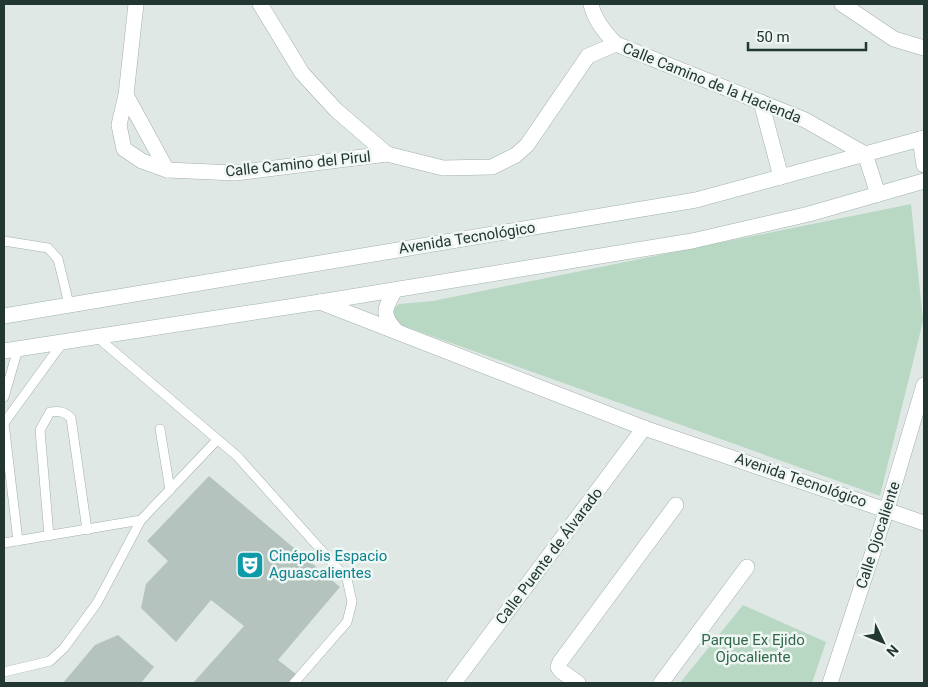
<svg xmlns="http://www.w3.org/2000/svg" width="928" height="687" viewBox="0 0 928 687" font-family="Roboto,sans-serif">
<rect width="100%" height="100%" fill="#dfe8e5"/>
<g fill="#b9d8c4">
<polygon points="911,204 923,321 880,496 398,324 391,311 399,304 433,301"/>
<polygon points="743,605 826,642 812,683 680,683"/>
</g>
<g fill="#b4c3be">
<polygon points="209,476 340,587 278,660 296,674 288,683 193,683 244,626 211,600 176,642 141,608 146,584 168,561 147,541"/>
<polygon points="118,635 154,667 141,683 63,683 95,645"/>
</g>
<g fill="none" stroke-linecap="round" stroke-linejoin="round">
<g stroke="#a3afac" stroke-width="10">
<g id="lane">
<polyline points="4,241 48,248 58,259 69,304"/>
<polyline points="97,337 237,456 347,579 352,602 347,622 294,683"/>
<polyline points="4,397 18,349"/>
<polyline points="160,429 170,490"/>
<path d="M49,536L40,430L50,412C59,411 64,411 71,418L87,530"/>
<polyline points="18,541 4,423 63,342"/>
<polyline points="4,543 141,520"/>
<polyline points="4,672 50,661 64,648 97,603 141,520 217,440"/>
</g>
</g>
<g stroke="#a3afac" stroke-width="16">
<g id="street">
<polyline points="136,4 126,95 119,125 124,149 142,161 167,170 235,173 387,154 443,168 492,167 516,155 527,145 588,56 616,44"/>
<polyline points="260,4 302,73 336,110 387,154"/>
<path d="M591,4C594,19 605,33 616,44L805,120L865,154L878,194"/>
<polyline points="842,4 894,39 924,48"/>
<polyline points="126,95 167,170"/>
<polyline points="761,102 781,177"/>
<polyline points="920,139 924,165"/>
<path d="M395,290C384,310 381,314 397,332"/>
<polyline points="320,302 644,428 924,523"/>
<polyline points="454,683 644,428"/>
<polyline points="578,683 561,671 558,667 560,662 676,505"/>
<polyline points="661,683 747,567"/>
<polyline points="830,683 887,509 924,385"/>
</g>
</g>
<g stroke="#9fb3ad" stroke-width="16">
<g id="secondary">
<polyline points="4,316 696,200 924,138"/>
<polyline points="4,351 320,302 692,241 809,214 924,181"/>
</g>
</g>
<use href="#lane" stroke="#fff" stroke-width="9"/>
<use href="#street" stroke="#fff" stroke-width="15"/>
<use href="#secondary" stroke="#fff" stroke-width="15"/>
</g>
<defs>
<g id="theatre-square" transform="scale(1.4375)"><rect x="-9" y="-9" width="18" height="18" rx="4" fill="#0f9aa8" stroke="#eff6f3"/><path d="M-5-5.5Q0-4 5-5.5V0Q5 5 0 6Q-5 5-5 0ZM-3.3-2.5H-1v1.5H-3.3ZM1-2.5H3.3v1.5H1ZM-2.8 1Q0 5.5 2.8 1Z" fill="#fff"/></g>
</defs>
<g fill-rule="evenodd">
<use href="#theatre-square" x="250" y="565"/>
</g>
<g text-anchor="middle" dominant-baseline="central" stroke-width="5" stroke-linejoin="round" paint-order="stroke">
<g font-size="15" fill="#223732" stroke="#eff6f3">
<text transform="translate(712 83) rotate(22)">Calle Camino de la Hacienda</text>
<text transform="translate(298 164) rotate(-6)">Calle Camino del Pirul</text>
<text transform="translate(467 238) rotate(-9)">Avenida Tecnológico</text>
<text transform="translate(801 480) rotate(19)">Avenida Tecnológico</text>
<text transform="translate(878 535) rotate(-72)">Calle Ojocaliente</text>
<text transform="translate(549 556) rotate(-53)">Calle Puente de Álvarado</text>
</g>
<g font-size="15" fill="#0d838f" stroke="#eff6f3" text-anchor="start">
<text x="269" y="556">Cinépolis Espacio<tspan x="269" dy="17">Aguascalientes</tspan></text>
</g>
<g font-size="15" fill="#30694a" stroke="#eff6f3">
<text x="753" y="640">Parque Ex Ejido<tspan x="753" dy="17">Ojocaliente</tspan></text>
</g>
</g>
<rect width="928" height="687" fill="none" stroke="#223732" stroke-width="10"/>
<g transform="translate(883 642) rotate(133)" stroke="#eff6f3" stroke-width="4" paint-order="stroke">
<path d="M0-4L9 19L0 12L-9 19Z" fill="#223732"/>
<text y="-8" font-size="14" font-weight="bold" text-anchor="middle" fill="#223732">N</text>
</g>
<path d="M748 42v8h118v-8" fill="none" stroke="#223732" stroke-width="2.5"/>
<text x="756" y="42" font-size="15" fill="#223732" stroke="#eff6f3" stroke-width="4" paint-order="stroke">50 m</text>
</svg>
